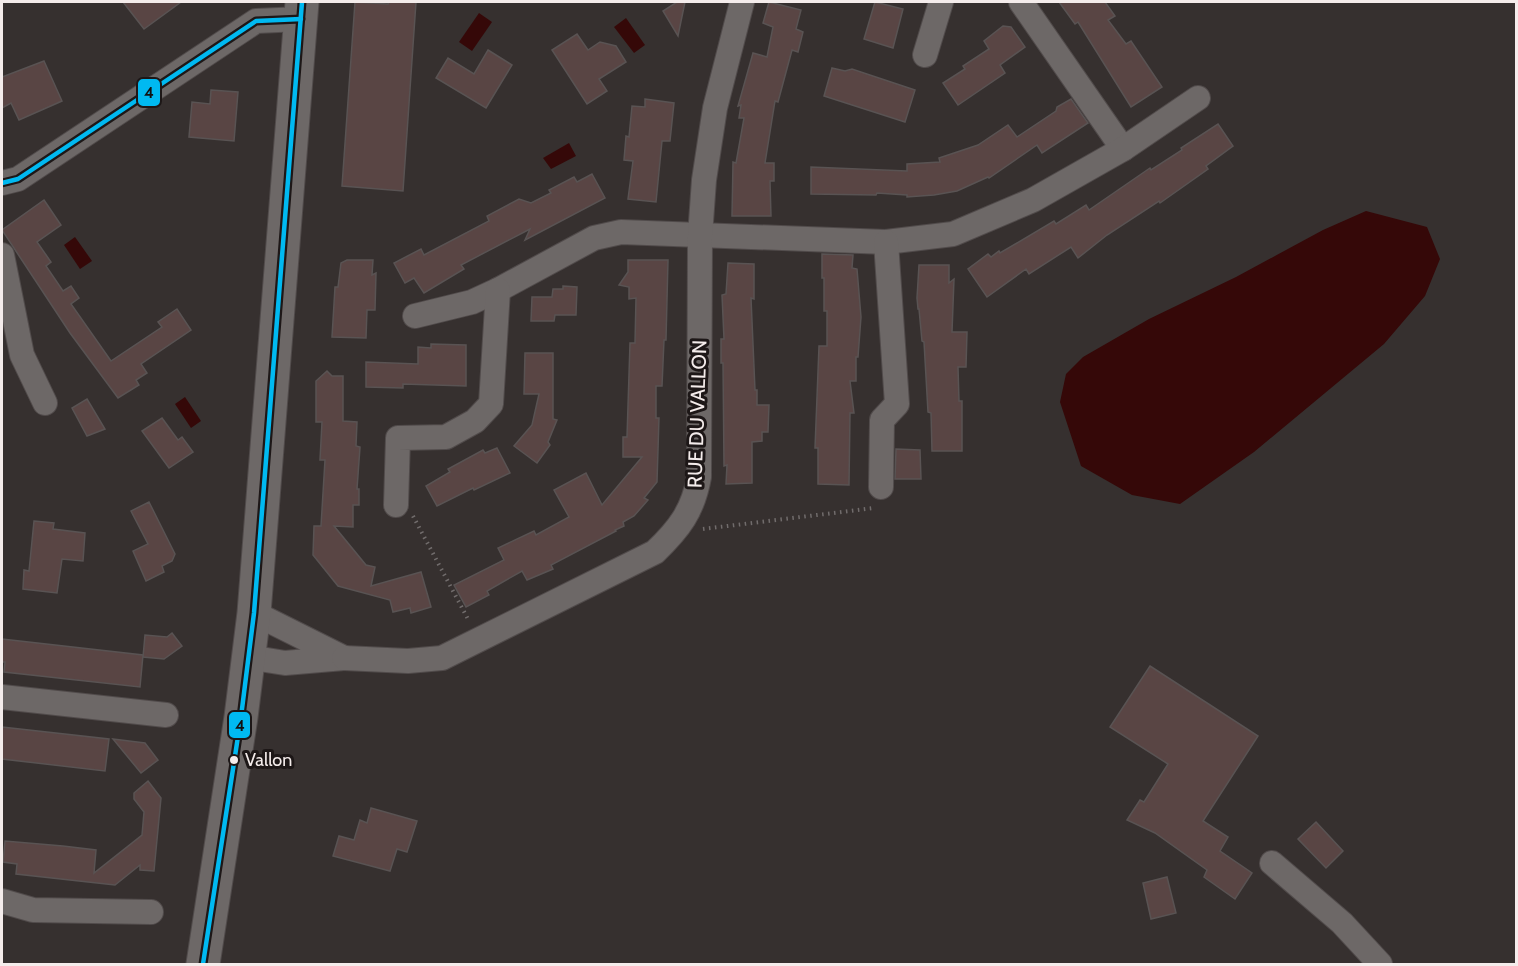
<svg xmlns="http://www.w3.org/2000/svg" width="1518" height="966" viewBox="0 0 1518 966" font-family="Cabin,sans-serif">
<rect width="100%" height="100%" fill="#36302f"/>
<g fill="#350808">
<polygon points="479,13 492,22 472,51 459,42"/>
<polygon points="626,18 645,45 634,53 614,27"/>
<polygon points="569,143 576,156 551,169 543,158"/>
<polygon points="1366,211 1427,227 1440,259 1425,296 1384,344 1254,452 1180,504 1132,495 1081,466 1060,402 1066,374 1083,357 1149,319 1236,277 1323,230"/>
<polygon points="75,237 92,261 80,269 64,245"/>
<polygon points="185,397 201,421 191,428 175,404"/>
</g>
<g fill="#594544" stroke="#595353" stroke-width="1.5">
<polygon points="123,2 181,2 144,29"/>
<polygon points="355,2 388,4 389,2 416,2 403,191 342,186"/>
<polygon points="677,2 685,2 678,36 663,11"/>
<polygon points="769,2 801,10 796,29 803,32 798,52 792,50 778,102 775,101 765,163 774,163 774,181 770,181 771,216 732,216 733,162 736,163 744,118 739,118 741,105 738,106 753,53 767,57 773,27 763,23"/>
<polygon points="875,2 903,9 893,48 864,39"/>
<polygon points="1059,2 1105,2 1115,16 1108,20 1126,44 1131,41 1162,87 1131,107 1078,22 1075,24"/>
<polygon points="1003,26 1011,27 1025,47 1000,65 1005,73 958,105 943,83 965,69 963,66 989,49 984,41"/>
<polygon points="577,34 588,50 600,42 616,46 626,62 599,79 607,91 587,104 552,50"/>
<polygon points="488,50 512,65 486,108 436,78 448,58 474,74"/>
<polygon points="44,61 62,101 19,120 11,103 2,108 2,77"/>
<polygon points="832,68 845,71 852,69 915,90 905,122 824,96"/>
<polygon points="211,90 238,92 234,141 189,137 192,102 210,104"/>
<polygon points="645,99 674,103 670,141 662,141 656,202 628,199 633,161 624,160 626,136 629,137 632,106 645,107"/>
<polygon points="1071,99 1088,123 1042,153 1037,145 989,178 988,177 957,191 934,195 907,197 907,195 877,193 876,195 811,194 811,167 907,171 907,164 940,162 939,158 978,145 1008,125 1017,137 1056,111 1057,107"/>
<polygon points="1218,124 1233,146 1206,166 1208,169 1160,203 1159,201 1107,235 1078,258 1071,247 1029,274 1026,269 987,297 968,269 988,254 991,257 999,251 1000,253 1054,221 1056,224 1086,205 1089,210 1150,168 1151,170 1182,150 1181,148"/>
<polygon points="592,174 605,198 525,240 530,229 461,265 464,269 424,293 414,278 405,283 394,263 421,249 424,255 489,221 487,216 519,199 531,203 551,193 549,190 574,177 577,182"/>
<polygon points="44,200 61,225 37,242 51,262 46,266 63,291 71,286 79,298 71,304 111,361 162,327 158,322 177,309 191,330 141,364 147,373 136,380 139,385 118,398 70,333 2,230"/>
<polygon points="822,254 853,255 852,268 857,269 861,317 858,357 856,357 856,381 850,381 854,413 850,413 849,485 818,484 818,448 815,448 819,346 827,346 827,311 824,311 824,278 822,278"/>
<polygon points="347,260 373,260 372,275 376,273 375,310 367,310 366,338 332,337 335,287 338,287 341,263"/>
<polygon points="628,260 668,260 666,340 664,340 662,386 656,386 656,418 659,418 657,482 644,498 648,500 634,516 623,522 624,526 615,530 616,531 551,565 553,569 527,580 522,571 487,591 489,595 466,607 454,585 504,560 498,548 534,531 536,535 569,517 554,490 586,473 602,505 642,457 623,457 623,437 627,437 630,343 635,343 636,298 629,299 629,287 619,285 628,272"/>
<polygon points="728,263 754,264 754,299 751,298 755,390 757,390 757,405 769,405 768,432 762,432 762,441 752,442 752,483 726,484 727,465 724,466 723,363 721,363 721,339 724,339 722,295 726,294"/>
<polygon points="919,265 949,265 949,283 954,279 952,332 967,332 966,367 958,367 959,401 962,401 962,451 932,451 931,413 928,412 924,342 922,341 919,309 918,309 917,298"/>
<polygon points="563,286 577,287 576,315 555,315 554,321 531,321 532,297 552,297 553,289 563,289"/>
<polygon points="431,344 466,345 466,386 403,384 403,388 366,387 366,362 418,364 418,347 431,348"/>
<polygon points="525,353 553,353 553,419 557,420 548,442 550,445 537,463 514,446 532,425 539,394 524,394"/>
<polygon points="327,371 332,376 343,376 343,421 357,422 356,446 360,447 357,489 359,489 359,505 353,505 353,527 334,526 366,565 375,567 371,586 421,572 431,607 411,613 410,608 393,612 390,600 338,586 313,555 314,526 321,526 325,460 320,460 322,422 316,422 316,381"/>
<polygon points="87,399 105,429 87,436 72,408"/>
<polygon points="162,418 178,440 182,437 193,452 169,468 142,431"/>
<polygon points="497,448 510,473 474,490 473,488 437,506 426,486 450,472 448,469 483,450 485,453"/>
<polygon points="896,449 920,450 921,479 895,479"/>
<polygon points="149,502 175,554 172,561 162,566 164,572 146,581 133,551 148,544 131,511"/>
<polygon points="34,521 54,523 53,529 85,533 83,561 62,559 57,593 23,589 24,570 29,571"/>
<polygon points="172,633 182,646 164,659 143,657 145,635 167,637"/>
<polygon points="2,639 143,655 140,687 4,672 5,662 2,662"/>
<polygon points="1150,666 1258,736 1203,821 1228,837 1220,851 1252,873 1235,899 1204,877 1207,870 1155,833 1127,820 1140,800 1144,802 1168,764 1110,727"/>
<polygon points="2,727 109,739 105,771 2,759"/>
<polygon points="113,739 145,743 158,760 141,773"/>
<polygon points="148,781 161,798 154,871 140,870 140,865 115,885 16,874 17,864 3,862 5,841 63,846 96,850 94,873 142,835 144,812 134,799 134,793"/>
<polygon points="371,808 417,821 407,852 397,849 390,871 333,856 339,836 354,840 360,820 367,823"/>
<polygon points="1316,822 1343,851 1326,868 1298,839"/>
<polygon points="1167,877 1176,913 1151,919 1143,883"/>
</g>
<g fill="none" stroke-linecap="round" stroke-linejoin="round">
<g stroke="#514b4b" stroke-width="26">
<g id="street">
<polyline points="1021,2 1123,149"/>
<polyline points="925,55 941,2"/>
<polyline points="2,183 18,179 256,21 301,19"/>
<polyline points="2,255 22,355 45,403"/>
<polyline points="415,316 472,302 498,290 594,238 621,232 886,242 953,234 1033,200 1123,149 1198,98"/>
<polyline points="881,487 882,420 897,404 886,242"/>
<polyline points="396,505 398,438 446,437 475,421 491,404 498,290"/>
<polyline points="248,657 285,663 344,658 254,613"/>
<path d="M344,658L408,661L442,658L655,552C679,529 693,511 699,477L700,236L704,180L715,108L742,2"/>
<polyline points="2,697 166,715"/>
<polyline points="1272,863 1342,923 1380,964"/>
<polyline points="2,901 33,910 151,912"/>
</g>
</g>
<g stroke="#514b4b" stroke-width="35">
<polyline id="secondary" points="203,964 241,717 254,613 302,2"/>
</g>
<g stroke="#716c6c" stroke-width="4" stroke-dasharray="1.5 4.5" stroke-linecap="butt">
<polyline points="413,516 469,621"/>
<polyline points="703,529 874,508"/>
</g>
<use href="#street" stroke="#6d6867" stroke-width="24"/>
<use href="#secondary" stroke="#6d6867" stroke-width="33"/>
<g stroke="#1d1717" stroke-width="9">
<g id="bus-1">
<polyline points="2,183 18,179 256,21 301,19"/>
<polyline points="203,964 241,717 254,613 302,2"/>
</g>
</g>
<use href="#bus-1" stroke="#00b9f1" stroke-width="4.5"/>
</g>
<circle fill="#f4eceb" stroke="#1d1717" stroke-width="2" cx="234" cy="760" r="5"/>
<g text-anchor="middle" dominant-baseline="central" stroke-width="6" stroke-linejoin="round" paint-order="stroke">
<g font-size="18" fill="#f4eceb" stroke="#1d1717" text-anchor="start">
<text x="245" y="760">Vallon</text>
</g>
<g font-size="20" fill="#f4eceb" stroke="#1d1717">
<text transform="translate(697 414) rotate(-88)">RUE DU VALLON</text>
</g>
</g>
<g stroke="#1d1717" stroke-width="2">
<rect x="137" y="78" width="24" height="29" rx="6" fill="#00b9f1"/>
<rect x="228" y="711" width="23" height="28" rx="6" fill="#00b9f1"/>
</g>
<g font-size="16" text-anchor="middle" font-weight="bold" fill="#111">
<text x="149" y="98">4</text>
<text x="240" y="731">4</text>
</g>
<rect width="1518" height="966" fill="none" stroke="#f4eceb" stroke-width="6"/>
</svg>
